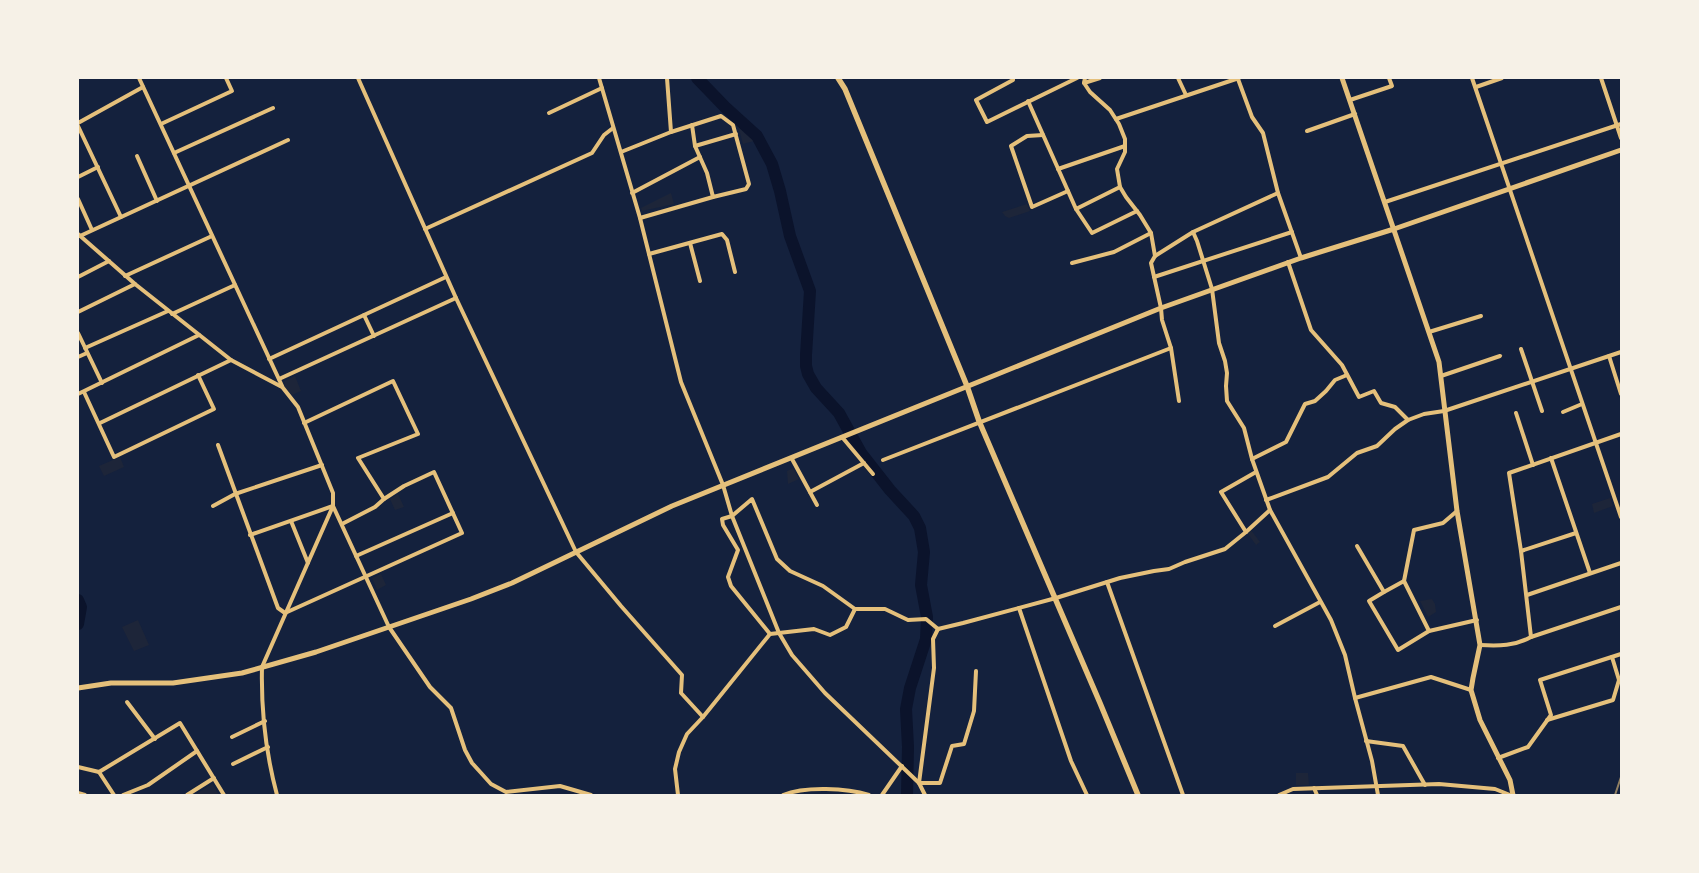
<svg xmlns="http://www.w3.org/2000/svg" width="1699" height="873" viewBox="0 0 1699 873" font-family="'IBM Plex Sans',sans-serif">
<rect width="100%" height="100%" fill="#14213d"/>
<g fill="#1d2539">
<polygon points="738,126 754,141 743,144"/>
<polygon points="671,193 674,204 642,211 641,208"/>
<polygon points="1027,204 1030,211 1009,218 1005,216 1002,212"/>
<polygon points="295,376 301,391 292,395 285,388 284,381"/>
<polygon points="120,457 124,467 104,476 99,466"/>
<polygon points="793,468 799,479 788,484 787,471"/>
<polygon points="398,494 404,507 395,510 390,499"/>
<polygon points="1610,498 1613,506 1594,513 1592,504"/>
<polygon points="1251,530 1260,542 1256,545 1248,534"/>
<polygon points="381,574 386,585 377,590 372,578"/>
<polygon points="1432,599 1435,604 1436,612 1428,617 1420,601"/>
<polygon points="138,620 149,645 134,651 122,627"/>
<polygon points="1296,773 1308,773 1309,785 1296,785"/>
<polygon points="212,783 219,795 194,795 212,784"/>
</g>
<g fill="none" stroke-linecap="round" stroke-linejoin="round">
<g stroke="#0b132b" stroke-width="12">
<polyline points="697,78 725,107 757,136 772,164 780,191 790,236 810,291 806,355 806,366 808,374 816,388 839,413 861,453 890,490 914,516 920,528 924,552 921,585 927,617 926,639 910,688 906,709 908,747 907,795"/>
<polyline points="78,600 81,607 78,624"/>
</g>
<g stroke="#e5c07b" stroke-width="4">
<path d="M139,78L283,388L298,407L333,493V506L262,667C261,709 266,754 277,795"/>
<polyline points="358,78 456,298 576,552 621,606 682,675 681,693 703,717"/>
<polyline points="599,78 640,218 681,382 723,485 732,516 779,633 792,655 825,693 919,783 925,795"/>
<polyline points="667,78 671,132"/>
<polyline points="1013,78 1013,80 976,100 987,122 1077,78"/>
<polyline points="1085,78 1084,83 1090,92 1110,110 1119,124 1125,139 1125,152 1117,169 1120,187 1126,197 1140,215 1151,233 1155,256"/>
<polyline points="1178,78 1186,95"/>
<polyline points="1472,78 1621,517"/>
<polyline points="1601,78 1621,138"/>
<polyline points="1238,79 1252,117 1263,133 1278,193 1301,258"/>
<polyline points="1084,83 1100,78"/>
<polyline points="1476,87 1502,78"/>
<polyline points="1350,100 1392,86 1389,78"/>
<polyline points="1028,101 1076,209 1120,187"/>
<polyline points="549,113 602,88"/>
<polyline points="1116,119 1239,78"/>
<polyline points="78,123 143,87"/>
<polyline points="161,124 232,91 226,78"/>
<polyline points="692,125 695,146"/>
<polyline points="78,126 121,217"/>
<polyline points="1307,131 1355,114"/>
<polyline points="1043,135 1027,136 1011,146 1032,207 1068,191"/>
<polyline points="621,152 671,132 721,116 733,125 749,184 746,189 713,197 707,173 695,146 736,134"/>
<polyline points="174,153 273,108"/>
<polyline points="137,156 157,201"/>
<polyline points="1058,169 1125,146"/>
<polyline points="78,177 98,167"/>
<polyline points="632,193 700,157"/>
<polyline points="78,199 92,230"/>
<polyline points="1385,202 1621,124"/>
<polyline points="1076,209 1092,233 1137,211"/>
<polyline points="640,218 713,197"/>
<polyline points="425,229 592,153 604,135 613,128"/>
<polyline points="1193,232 1197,241 1212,289 1219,343 1225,361 1227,373 1226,386 1227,401 1244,428 1252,459 1270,510 1331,620 1345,655 1355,698 1372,761 1378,795"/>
<polyline points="78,234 135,284 231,360 282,387"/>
<polyline points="80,236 288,140"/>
<polyline points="690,243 700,281"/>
<polyline points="649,254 722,234 727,240 735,272"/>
<polyline points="1288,262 1311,330 1342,365 1359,397 1374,391 1381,403 1395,407 1408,420"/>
<polyline points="1072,263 1114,252 1151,233"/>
<polyline points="125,276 212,236"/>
<polyline points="78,277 109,261"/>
<polyline points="1154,277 1292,232"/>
<polyline points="78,312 135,284"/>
<polyline points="172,314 235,285"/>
<polyline points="364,315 374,336"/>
<polyline points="1429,332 1481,316"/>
<polyline points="78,333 102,383"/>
<polyline points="85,348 168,311"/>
<polyline points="1521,349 1542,411"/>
<polyline points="1609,356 1621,394"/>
<polyline points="78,357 87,353"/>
<polyline points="269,359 446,277"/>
<polyline points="1441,376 1500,356"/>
<polyline points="279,379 456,298"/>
<polyline points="84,392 114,457 214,409 198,375"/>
<polyline points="78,394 199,335"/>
<polyline points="1179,401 1171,348 1162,320 1161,308 1151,263 1155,256 1193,232 1278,193"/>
<polyline points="1563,412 1582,404"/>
<polyline points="1516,413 1533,465"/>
<polyline points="100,423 231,360"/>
<polyline points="842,437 873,474"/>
<polyline points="218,445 278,608 285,613"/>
<polyline points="1551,458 1590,573"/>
<polyline points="792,459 817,505"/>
<polyline points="1252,459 1286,442 1305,404 1315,401 1326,391 1335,380 1347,375"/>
<polyline points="883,460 1171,348"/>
<polyline points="810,492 864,463"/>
<polyline points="1266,500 1328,477 1357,453 1377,446 1395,429 1408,420 1424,414 1444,411 1621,352"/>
<polyline points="213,506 235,494 322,465"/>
<polyline points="333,506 389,627 430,687 451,708 465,750 472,763 482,774 491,784 506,792 560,786 591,795"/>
<polyline points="291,521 308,563"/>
<polyline points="342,524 375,507 384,499"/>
<polyline points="1246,532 1221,492 1256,472"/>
<polyline points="250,535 333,506"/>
<polyline points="1357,546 1384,592 1369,601 1398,650 1429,631 1404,581 1414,530 1443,523 1457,511"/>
<polyline points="1521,551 1576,533"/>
<polyline points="356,556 453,513"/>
<polyline points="1107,582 1183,795"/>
<polyline points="1384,592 1404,581"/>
<polyline points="1527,595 1621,563"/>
<polyline points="1019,608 1071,761 1087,795"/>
<polyline points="285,613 462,533 434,472 404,486 384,499 358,458 418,434 393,381 304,423"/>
<polyline points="1275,626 1320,602"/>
<polyline points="938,629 933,639 934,668 919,783 940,783 952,746 964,744 974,711 976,671"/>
<polyline points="1429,631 1477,620"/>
<polyline points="770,634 731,586 728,577 738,550 723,525 722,519 732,516 752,499 777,559 790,571 823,586 855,609 885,609 908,620 926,619 938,629 963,623 1056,598 1120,578 1154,571 1169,569 1185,562 1225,549 1246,532 1270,510"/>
<polyline points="1531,637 1521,551 1509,473 1621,434"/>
<path d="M1480,645C1499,646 1515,646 1531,637L1621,607"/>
<polyline points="1355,698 1431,677 1471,690"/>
<polyline points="127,702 155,739"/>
<polyline points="1547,720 1613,700 1619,680 1612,657"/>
<polyline points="232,737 265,721"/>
<polyline points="1366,741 1403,746 1425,785"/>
<polyline points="1498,758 1528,747 1551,715 1540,680 1621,654"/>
<polyline points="233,764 268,747"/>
<polyline points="78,767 99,772 180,723 224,795"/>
<polyline points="99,772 114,795"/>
<polyline points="1314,788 1317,795"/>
<polyline points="78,793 85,795"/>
<polyline points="123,795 148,785 197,751"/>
<polyline points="187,795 214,778"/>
<polyline points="678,795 675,769 679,752 687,734 703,717 770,634 814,629 830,635 846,627 855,609"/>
<path d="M783,795C805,786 847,788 869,795"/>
<polyline points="882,795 902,766"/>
<polyline points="1279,795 1293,789 1439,784 1495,789 1510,795"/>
</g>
<g stroke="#e5c07b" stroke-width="5">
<polyline points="1342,78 1439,362 1457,511 1480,645 1473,678 1471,690 1480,720 1510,780 1513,795"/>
<polyline points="78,688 111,683 173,683 242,673 316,652 471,599 512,583 672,506 1161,308 1301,258 1394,229 1621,150"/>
</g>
<polyline stroke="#e5c07b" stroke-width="5.5" points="838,78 845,89 967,386 979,421 1100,703 1138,795"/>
<polyline stroke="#918062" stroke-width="2" points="1615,795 1621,777"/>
</g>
<rect width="1699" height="873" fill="none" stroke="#f6f1e7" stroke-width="158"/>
</svg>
